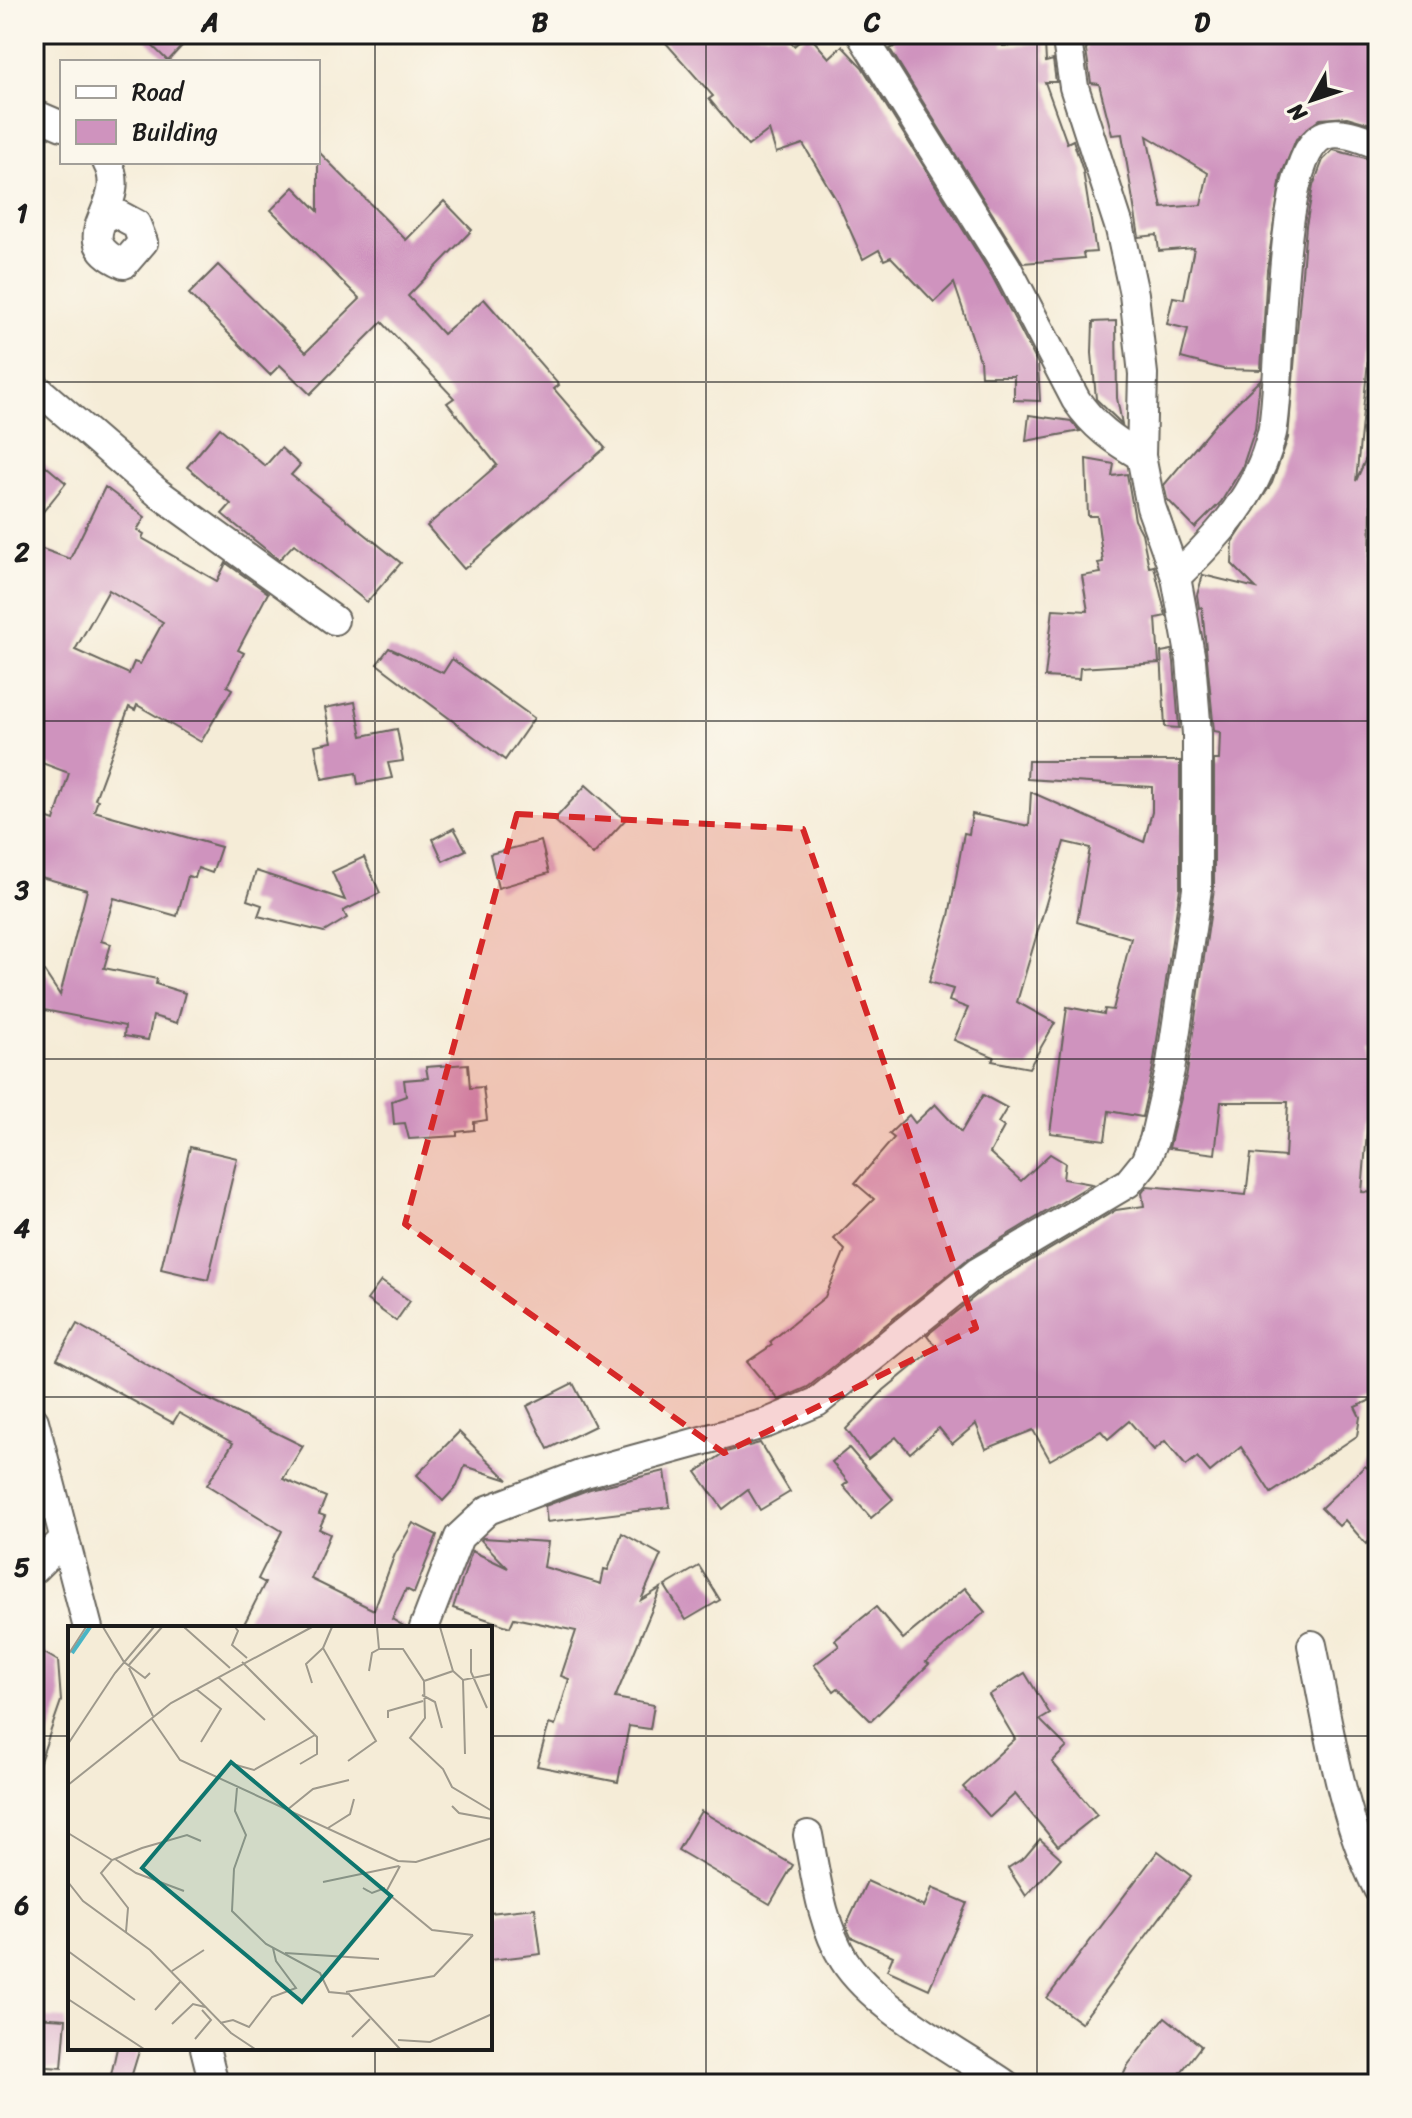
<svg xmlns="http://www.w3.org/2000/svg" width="1412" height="2118" viewBox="0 0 1412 2118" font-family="Sriracha,sans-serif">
<rect width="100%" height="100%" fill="#fbf7ec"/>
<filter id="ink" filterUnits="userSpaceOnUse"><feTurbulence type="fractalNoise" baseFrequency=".0125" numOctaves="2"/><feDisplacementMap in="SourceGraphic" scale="16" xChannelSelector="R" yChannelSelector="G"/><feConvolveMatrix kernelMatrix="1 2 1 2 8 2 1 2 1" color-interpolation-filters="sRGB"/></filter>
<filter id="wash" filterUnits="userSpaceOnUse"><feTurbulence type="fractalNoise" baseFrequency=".006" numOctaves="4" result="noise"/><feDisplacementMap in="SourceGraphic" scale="32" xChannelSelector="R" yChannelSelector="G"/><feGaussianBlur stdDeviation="1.8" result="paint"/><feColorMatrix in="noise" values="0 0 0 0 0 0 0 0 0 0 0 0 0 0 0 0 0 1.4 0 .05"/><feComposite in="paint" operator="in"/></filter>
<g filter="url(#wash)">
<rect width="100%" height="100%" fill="#f5ecd7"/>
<g id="blocks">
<g fill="#cf93be" fill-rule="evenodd">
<polygon points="140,34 193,34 168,61"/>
<polygon points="658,34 784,34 794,46 808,34 829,58 842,46 862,67 992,276 1038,364 1040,401 1014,400 1014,376 981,376 980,360 954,283 934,302 891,257 884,260 879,250 863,259 837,201 803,144 776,153 769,130 748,146 709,99 713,96"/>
<polygon points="889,34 1002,34 1003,46 1045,43 1046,62 1053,60 1056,82 1045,82 1067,143 1073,140 1083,171 1096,252 1083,253 1084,258 1023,263 890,49 896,46"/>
<path d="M1091,34H1378V126L1347,117L1320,119L1296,139L1281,176L1267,270L1261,370L1223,369L1181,358L1188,329L1167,324L1173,297L1184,299L1194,248L1159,251L1157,235L1139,237L1122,134L1112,135L1099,84L1091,83L1086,50ZM1147,136L1208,173L1201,205L1162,208Z"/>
<polygon points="1333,150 1378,161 1378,312 1373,311 1356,481 1378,431 1378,505 1371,503 1370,568 1377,568 1378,584 1378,1048 1370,1048 1378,1121 1368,1121 1362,1192 1378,1193 1378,1397 1355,1407 1360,1417 1357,1436 1271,1493 1241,1447 1210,1472 1197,1457 1186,1466 1165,1441 1154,1450 1129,1421 1108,1439 1101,1431 1050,1460 1033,1430 986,1449 976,1424 952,1444 939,1428 910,1453 896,1437 868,1459 846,1429 884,1390 936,1347 927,1335 988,1286 1116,1210 1144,1206 1142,1193 1147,1186 1246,1195 1251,1154 1285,1157 1288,1102 1221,1102 1215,1154 1169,1148 1187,1073 1214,889 1214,760 1219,760 1220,732 1214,731 1202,607 1199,608 1197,595 1203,575 1256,588 1232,564 1233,542 1272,483 1288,438 1306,226 1313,186 1323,160"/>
<polygon points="318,151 406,240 444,201 472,230 408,296 443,334 484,299 559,385 554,389 605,448 464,569 427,526 497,465 447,403 454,398 382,322 310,394 280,365 270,375 189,294 218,265 306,352 360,299 271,210 294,187 318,211"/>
<polygon points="1116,321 1117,398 1122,424 1096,399 1092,353 1093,322"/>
<polygon points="1260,380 1255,429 1242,468 1221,502 1195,528 1167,499 1164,485 1216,423"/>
<polygon points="1029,415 1071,421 1080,431 1026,441"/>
<polygon points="220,428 265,466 281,448 300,465 291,475 401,563 367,602 294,544 279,560 222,514 231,504 187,467"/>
<polygon points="34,456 66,483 34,523"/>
<polygon points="1086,459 1114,464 1112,476 1127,474 1135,520 1142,533 1149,567 1154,566 1166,616 1156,618 1159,663 1080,668 1079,679 1045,677 1053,609 1088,611 1082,576 1101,573 1098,563 1103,562 1097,516 1088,516"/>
<path d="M105,487L145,517L137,530L144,534L142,538L217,581L226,563L268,593L238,650L244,653L227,686L232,689L201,742L137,705L135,710L129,707L95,799L98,800L94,811L221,847L212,873L198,868L195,878L188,876L177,916L114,898L101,941L111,944L104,968L157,979L156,984L185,993L177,1023L153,1016L148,1040L124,1036L125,1026L34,1008V956L60,995L87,890L34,875V814L54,821L69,773L34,760V546L70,559ZM109,590L163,622L140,664L134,662L129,674L75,650Z"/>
<polygon points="389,648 443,673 452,659 534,718 505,760 377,664"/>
<polygon points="1172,650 1174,662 1179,728 1165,727 1161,652"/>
<polygon points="355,702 362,736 397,729 403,761 388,763 392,778 358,784 356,773 322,779 315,745 332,742 325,708"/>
<polygon points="1028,761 1180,761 1180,888 1153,1067 1142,1117 1109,1111 1105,1140 1050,1133 1067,1007 1104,1014 1105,1009 1113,1010 1131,938 1077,922 1090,848 1064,842 1017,1002 1055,1023 1029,1068 992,1061 994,1057 954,1040 968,1008 949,1001 953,989 929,982 949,916 964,833 969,834 972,814 1029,826 1031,792 1144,842 1152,812 1152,787 1027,779"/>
<polygon points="586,785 625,820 593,855 554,820"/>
<polygon points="454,828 466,850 443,861 433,839"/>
<polygon points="541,841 549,873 498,888 490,854"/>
<polygon points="364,857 380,893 343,911 347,918 324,932 258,916 262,905 247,900 256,871 345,900 332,872"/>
<polygon points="468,1064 470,1088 483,1087 487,1120 474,1122 474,1130 457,1132 457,1136 409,1139 405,1123 394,1124 392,1101 406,1096 404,1080 428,1078 426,1067"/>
<polygon points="983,1095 1007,1108 998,1123 1004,1127 990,1153 1021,1181 1050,1154 1065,1163 1063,1179 1092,1184 969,1258 808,1387 779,1400 747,1362 772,1345 770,1342 825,1297 845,1250 834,1239 874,1199 855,1183 894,1138 889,1134 909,1115 915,1123 935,1104 961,1132"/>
<polygon points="190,1147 237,1158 208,1280 161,1269"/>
<polygon points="381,1281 410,1301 396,1321 367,1300"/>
<polygon points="77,1324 198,1394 303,1446 283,1479 326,1497 319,1514 325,1516 319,1529 330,1534 311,1579 374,1610 395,1554 413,1523 437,1535 414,1593 406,1589 392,1619 407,1628 242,1628 265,1583 258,1579 282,1531 207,1485 233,1443 179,1413 173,1423 57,1359"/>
<polygon points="573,1383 595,1426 548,1449 527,1406"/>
<polygon points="459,1432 508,1480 465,1466 457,1486 443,1501 417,1475"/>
<polygon points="760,1443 790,1492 760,1510 748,1490 723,1509 696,1472 726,1452"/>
<polygon points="849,1448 893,1499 871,1518 843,1486 848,1482 832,1462"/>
<polygon points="1365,1466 1378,1476 1378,1533 1366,1544 1345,1520 1339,1526 1321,1508"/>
<polygon points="665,1471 670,1507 547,1522 545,1506 590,1489"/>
<polygon points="622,1533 661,1555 641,1600 661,1588 615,1698 654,1705 650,1729 629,1726 618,1782 537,1766 549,1724 555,1726 569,1679 561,1676 576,1631 514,1618 510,1627 453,1608 472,1551 508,1568 481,1540 483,1538 548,1542 544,1567 601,1584 604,1569 608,1570"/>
<polygon points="699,1566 720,1600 686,1620 665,1586"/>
<polygon points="965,1588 985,1612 926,1662 929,1664 871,1721 838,1688 834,1691 814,1665 839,1646 835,1640 876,1607 903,1639"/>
<polygon points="34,1647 58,1661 61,1701 38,1767 34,1766"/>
<polygon points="1025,1673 1050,1714 1040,1720 1067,1747 1052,1762 1097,1815 1058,1846 1015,1794 990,1817 963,1787 1015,1739 989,1695"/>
<polygon points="701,1811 793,1865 770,1904 678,1850"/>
<polygon points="1040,1839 1061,1858 1026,1896 1008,1868 1025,1857"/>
<polygon points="1158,1851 1191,1876 1081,2023 1047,1998"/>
<polygon points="867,1881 924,1907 932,1888 967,1903 929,1989 887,1970 893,1956 851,1937 846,1926"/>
<polygon points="535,1908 541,1954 490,1960 490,1913"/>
<polygon points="34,2017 66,2019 62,2068 34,2066"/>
<polygon points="1165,2017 1201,2046 1172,2084 1119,2084 1128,2065"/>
<polygon points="117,2048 140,2048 129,2084 109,2084"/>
</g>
</g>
</g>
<g filter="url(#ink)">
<use href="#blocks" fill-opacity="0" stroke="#68655d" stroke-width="2"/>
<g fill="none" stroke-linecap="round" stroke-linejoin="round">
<g stroke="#68655d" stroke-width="32">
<g id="minor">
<path d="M861,34L1007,268L1076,400C1094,426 1113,440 1141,456"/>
<polyline points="34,114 62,126"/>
<path d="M107,162C132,207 62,238 124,264L143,242L136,224L108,209"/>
<polyline points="34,386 158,493 334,620"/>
<path d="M1176,577C1219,535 1258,494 1272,433C1284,381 1274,153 1325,135C1342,129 1362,139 1378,144"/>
<polyline points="34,1421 88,1628"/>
<polyline points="34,1569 64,1539"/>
<polyline points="424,1628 459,1537 488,1510 585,1473 767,1423 817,1402 978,1272 1128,1183 1145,1162 1154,1140 1170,1070 1197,889 1197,734 1191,660 1176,577 1151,507 1141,456 1143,374 1134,294 1120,229 1074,87 1066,34"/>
<path d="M1312,1645C1329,1726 1340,1814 1378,1889"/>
<path d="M808,1835C816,1876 821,1923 844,1960C873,2007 958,2052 1005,2084"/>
<polyline points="205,2048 214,2084"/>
</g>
</g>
<use href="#minor" stroke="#fff" stroke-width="28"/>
</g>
</g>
<path fill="#d62828" fill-opacity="0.2" stroke="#d62828" stroke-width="6" stroke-dasharray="16 10" stroke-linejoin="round" d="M517,814L803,829L976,1328L724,1453L405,1224Z"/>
<path fill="none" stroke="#1c1c1c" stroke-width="2" stroke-opacity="0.55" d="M375,34V1628M706,34V2084M1037,34V2084M34,382H1378M34,721H1378M34,1059H1378M34,1397H1378M34,1736H70M490,1736H1378M375,2048V2084"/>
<g transform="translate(68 1626)">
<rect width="424" height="424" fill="#f5ecd7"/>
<path fill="none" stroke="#49b5c5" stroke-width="4" d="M4,27L22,1"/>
<path fill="none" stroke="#9e998c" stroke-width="2" d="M35,1L56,36L77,52L82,47M116,1L162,42M167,1L170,5L164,19L179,32M264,1L255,22L308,115L280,135M309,1L311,23H335L356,55L385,45L372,1M403,23V46L419,82M0,29L18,1M174,36L249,111V128L232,138M60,40L94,1M61,42L85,90M301,45L304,27L311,23M385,45L395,54L424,48M150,51L197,94M395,54L397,128M356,55L357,92L342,112L375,143L384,161L424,185M244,57L238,38L255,22M128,63L153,83L133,116M354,69L367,76L374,102M320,92V85L355,75M84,93L112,134L330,235L348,236L424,212M0,118L47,47L86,1M168,139L186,144L247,109M0,159L103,77L244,1M169,162L167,185L178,209L166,243L164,285L198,318L252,347L261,366L281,368L332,423M384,180L391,187L424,193M219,184L245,163L281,154M260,202L282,188L286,173M0,207L44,234M47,233L68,247L116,265M332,240L318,266L364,304L405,309M0,256L15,275L82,324L163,407L187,423M255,256L331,240M300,265L295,262L304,267L317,262M58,306L60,282L33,247L44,234L74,222L119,209L133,215M0,325L67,374M217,327L311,333M104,345L136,324M278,366L366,350L405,309M0,373L76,423M87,384L113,355M152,397L165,394L181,401L204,371L228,362L208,335L205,322M104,398L125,378L137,381M284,411L302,393M127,413L143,394L134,384M330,414L362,416L424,388"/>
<path fill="#0f766e" fill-opacity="0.15" stroke="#0f766e" stroke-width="4" d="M163,136L323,270L234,376L74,242Z"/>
<rect width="424" height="424" fill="none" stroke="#1c1c1c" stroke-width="4"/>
</g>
<rect width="1412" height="2118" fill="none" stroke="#fbf7ec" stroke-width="88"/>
<rect x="60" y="60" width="260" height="104" fill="#fbf7ec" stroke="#a29f99" stroke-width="2"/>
<rect x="76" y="86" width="40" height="12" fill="#ffffff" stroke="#a29f99" stroke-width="2"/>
<text x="132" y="100" font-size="24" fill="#1c1c1c">Road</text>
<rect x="76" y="120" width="40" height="24" fill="#cf93be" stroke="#a29f99" stroke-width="2"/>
<text x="132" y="140" font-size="24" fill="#1c1c1c">Building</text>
<g transform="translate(1312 100) rotate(230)" stroke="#fbf7ec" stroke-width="6" paint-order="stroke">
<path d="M0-6L14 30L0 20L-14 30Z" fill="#1c1c1c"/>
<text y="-12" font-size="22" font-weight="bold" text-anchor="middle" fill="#1c1c1c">N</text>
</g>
<rect x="44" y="44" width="1324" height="2030" fill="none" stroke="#1c1c1c" stroke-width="3"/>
<g font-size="26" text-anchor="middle" font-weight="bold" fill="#1c1c1c">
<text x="210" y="31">A</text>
<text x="540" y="31">B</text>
<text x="872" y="31">C</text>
<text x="1202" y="31">D</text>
<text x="22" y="222">1</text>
<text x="22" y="561">2</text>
<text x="22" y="899">3</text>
<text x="22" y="1237">4</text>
<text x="22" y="1576">5</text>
<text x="22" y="1914">6</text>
</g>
</svg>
